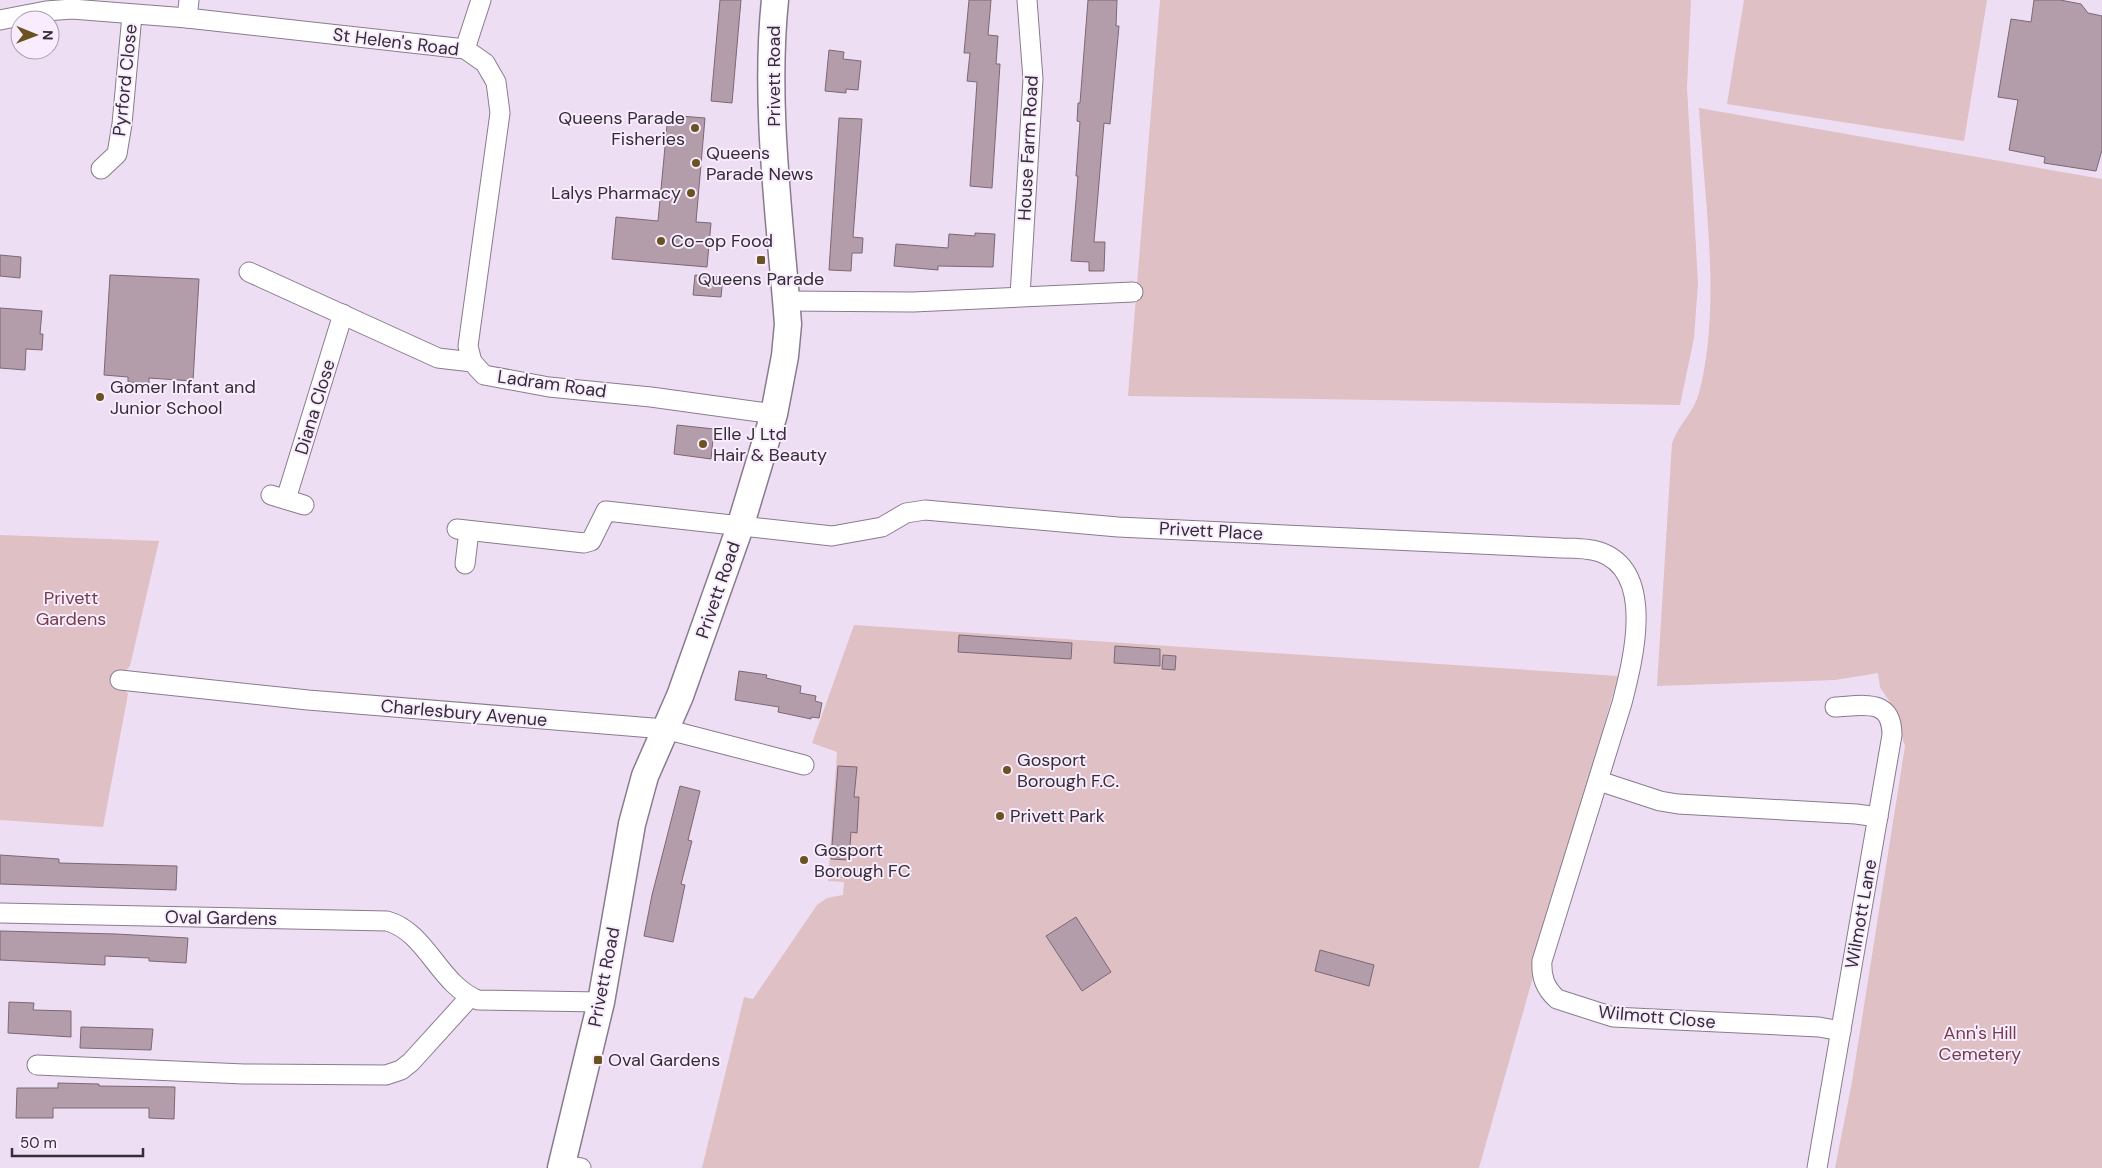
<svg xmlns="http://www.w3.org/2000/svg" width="2102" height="1168" viewBox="0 0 2102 1168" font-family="'DM Sans',sans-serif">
<rect width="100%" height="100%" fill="#eedef3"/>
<g fill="#dec0c5">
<polygon points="1160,0 1691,0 1687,88 1698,283 1694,338 1680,405 1128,396"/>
<polygon points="1744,0 1987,0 1964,141 1727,104"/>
<path d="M1699,108L2102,179V1168H1835L1852,1082L1905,746L1891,704L1880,687L1878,673L1835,680L1657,686L1672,443C1679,424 1694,412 1699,393C1722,306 1704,197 1699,108Z"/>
<polygon points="0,535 159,541 130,666 117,680 128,694 103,827 0,820"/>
<polygon points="854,625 1618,676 1479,1168 702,1168 744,997 753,999 817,905 827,898 843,895 844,882 828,881 837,752 812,743"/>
</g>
<g fill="#b49daa" stroke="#7d6774">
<polygon points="720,0 741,0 732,103 711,101"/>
<polygon points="969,0 991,0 988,35 998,36 996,64 1000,64 992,188 970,186 977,82 967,81 970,53 964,53"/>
<polygon points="1088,0 1117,0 1116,26 1119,26 1110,124 1104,123 1094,242 1105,242 1104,271 1089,271 1089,262 1071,261 1078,176 1076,176 1080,122 1077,121 1078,103 1080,103"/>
<polygon points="2034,0 2060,0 2081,4 2088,13 2102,16 2102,150 2096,171 2044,163 2045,157 2009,150 2018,100 1998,97 2011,19 2031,22"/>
<polygon points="829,50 844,52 843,59 861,61 858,90 846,89 846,93 825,91"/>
<polygon points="668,115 705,118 696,222 711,223 707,267 612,259 616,217 658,221"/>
<polygon points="839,118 862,119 853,237 863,238 862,253 852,253 851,271 829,270"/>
<polygon points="975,233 995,234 993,267 938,266 938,270 894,266 896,244 948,248 949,234 975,236"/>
<polygon points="0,255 21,257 20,278 0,276"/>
<polygon points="110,275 199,279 193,381 149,378 149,383 128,382 128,377 104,375"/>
<polygon points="695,275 723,277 721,297 693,295"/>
<polygon points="0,308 42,311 40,334 43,334 42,350 26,349 25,370 0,368"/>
<polygon points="677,425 714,429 711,459 674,454"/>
<polygon points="959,635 1072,643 1071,659 958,652"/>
<polygon points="1115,646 1160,649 1160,666 1114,663"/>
<polygon points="1163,655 1176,656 1175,670 1162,669"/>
<polygon points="739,671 767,675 766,678 801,686 800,693 816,696 815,701 822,703 819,718 811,717 811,719 778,712 779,707 735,700"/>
<polygon points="838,766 857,767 854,797 859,797 857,833 851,832 849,860 831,859"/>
<polygon points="680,786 700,791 688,840 692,841 681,884 685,885 673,942 644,936 652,895"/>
<polygon points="0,855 59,859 59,863 177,866 176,890 0,884"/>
<polygon points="1076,917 1111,972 1082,991 1046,936"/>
<polygon points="0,931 116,934 188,938 186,963 149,961 149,958 105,956 105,965 0,960"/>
<polygon points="1320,950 1374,965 1369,986 1315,971"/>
<polygon points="9,1002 34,1003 33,1010 71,1011 71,1037 8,1033"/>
<polygon points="81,1027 153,1029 151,1050 80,1048"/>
<polygon points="58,1083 99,1084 99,1086 175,1087 174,1119 149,1118 149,1108 53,1108 53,1118 16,1118 17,1088 58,1088"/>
</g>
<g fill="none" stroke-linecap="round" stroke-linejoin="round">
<g stroke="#897b8e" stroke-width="21">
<g id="minor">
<polyline points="187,18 189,0"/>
<polyline points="0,20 46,11 72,9 187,18 465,49 485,63 496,82 500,113 468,346 472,362"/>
<polyline points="465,49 481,0"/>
<polyline points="101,169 117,154 122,124 132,15"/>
<polyline points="249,272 438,358 472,362 484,375 549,387 651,397 774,414"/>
<polyline points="1020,296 1033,79 1027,0"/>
<polyline points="786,301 913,302 1133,292"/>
<polyline points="271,495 304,505"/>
<polyline points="286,499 343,314"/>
<path d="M457,529L584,543L591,541L606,511L832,536L882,527L906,513L925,510L1118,527L1562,548C1574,548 1588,548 1600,552C1656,572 1633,660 1622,703L1542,961C1541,977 1545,988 1557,999L1613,1017L1819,1027L1841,1031"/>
<polyline points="465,564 469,531"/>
<polyline points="120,680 308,700 665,729 804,765"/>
<polyline points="1599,781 1660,801 1678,804 1856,814 1878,817"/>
<path d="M0,913L387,921C427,932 439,985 478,1000L601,1002"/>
<polyline points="37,1065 244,1074 386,1075 401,1070 411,1062 470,997"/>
<polyline points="561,1165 581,1168"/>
<path d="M1817,1168L1892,735C1892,697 1862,706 1835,707"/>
</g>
</g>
<g stroke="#897b8e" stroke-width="29">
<path id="secondary" d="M561,1168L601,1002L632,824L645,776L680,696L740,527L774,414L785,356L788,324C780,219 764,105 775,0"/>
</g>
<use href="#minor" stroke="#fff" stroke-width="19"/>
<use href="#secondary" stroke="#fff" stroke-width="26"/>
</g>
<g fill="#6a5222" stroke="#f9ecfe" stroke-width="2">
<circle cx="695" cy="128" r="5"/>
<circle cx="696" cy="163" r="5"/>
<circle cx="691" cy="193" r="5"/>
<circle cx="661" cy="241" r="5"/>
<rect x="756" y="255" width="10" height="10" rx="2.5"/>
<circle cx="100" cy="397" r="5"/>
<circle cx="703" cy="444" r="5"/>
<circle cx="1007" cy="770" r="5"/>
<circle cx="1000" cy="816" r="5"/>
<circle cx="804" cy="860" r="5"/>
<rect x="593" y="1055" width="10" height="10" rx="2.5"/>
</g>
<g text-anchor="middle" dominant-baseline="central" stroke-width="4" stroke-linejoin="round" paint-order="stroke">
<g font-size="18" fill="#332d35" stroke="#f9ecfe">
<text transform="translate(396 42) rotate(7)">St Helen's Road</text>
<text transform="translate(774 76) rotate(-90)">Privett Road</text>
<text transform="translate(125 80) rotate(-84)">Pyrford Close</text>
<text transform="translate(1028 148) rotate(-87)">House Farm Road</text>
<text transform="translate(552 384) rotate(8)">Ladram Road</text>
<text transform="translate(315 407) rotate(-73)">Diana Close</text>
<text transform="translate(1211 531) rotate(3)">Privett Place</text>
<text transform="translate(718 590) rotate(-71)">Privett Road</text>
<text transform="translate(464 713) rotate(5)">Charlesbury Avenue</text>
<text transform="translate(1861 914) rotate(-80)">Wilmott Lane</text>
<text transform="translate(221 918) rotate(1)">Oval Gardens</text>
<text transform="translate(604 977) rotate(-79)">Privett Road</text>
<text transform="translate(1657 1017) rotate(5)">Wilmott Close</text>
</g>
<g font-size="18" fill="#332d35" stroke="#f9ecfe" text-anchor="start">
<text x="685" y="118" text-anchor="end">Queens Parade<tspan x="685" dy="21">Fisheries</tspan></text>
<text x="706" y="153">Queens<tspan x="706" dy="21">Parade News</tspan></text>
<text x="681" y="193" text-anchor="end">Lalys Pharmacy</text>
<text x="671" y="241">Co-op Food</text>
<text x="761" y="279" text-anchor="middle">Queens Parade</text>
<text x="110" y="387">Gomer Infant and<tspan x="110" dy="21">Junior School</tspan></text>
<text x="713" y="434">Elle J Ltd<tspan x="713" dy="21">Hair &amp; Beauty</tspan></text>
<text x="1017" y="760">Gosport<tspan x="1017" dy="21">Borough F.C.</tspan></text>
<text x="1010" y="816">Privett Park</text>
<text x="814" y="850">Gosport<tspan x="814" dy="21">Borough FC</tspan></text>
<text x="608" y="1060">Oval Gardens</text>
</g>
<g font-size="18" fill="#743c48" stroke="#f9ecfe">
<text x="71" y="598">Privett<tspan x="71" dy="21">Gardens</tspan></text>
<text x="1980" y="1033">Ann's Hill<tspan x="1980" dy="21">Cemetery</tspan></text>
</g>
</g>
<g transform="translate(35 35) rotate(91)"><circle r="24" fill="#f9ecfe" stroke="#aaa0ae"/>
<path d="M0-4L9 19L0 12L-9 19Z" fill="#6a5222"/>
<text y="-8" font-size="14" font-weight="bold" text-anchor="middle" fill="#332d35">N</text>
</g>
<path d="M12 1148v8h131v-8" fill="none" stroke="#332d35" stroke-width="2.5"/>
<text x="20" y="1148" font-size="15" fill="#332d35" stroke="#f9ecfe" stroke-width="4" paint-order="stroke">50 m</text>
</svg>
